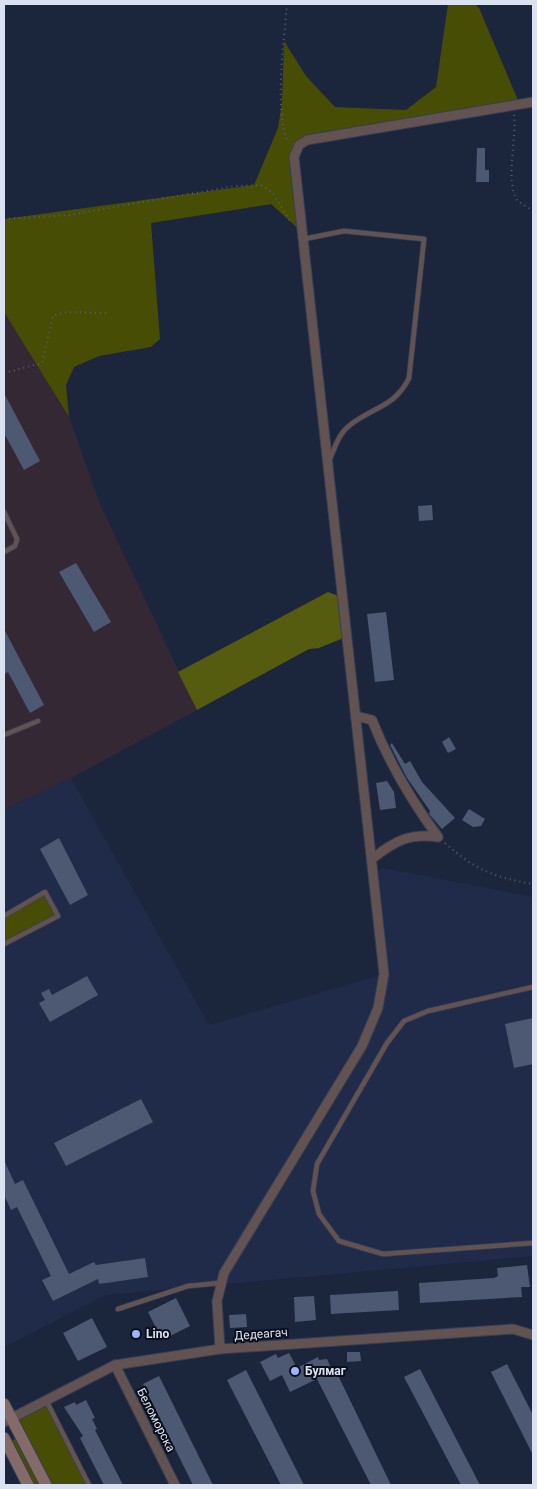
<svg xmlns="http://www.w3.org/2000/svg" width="537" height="1489" viewBox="0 0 537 1489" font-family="Roboto,sans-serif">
<rect width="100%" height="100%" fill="#1b253c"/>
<polygon fill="#352835" points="4,312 69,417 100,504 197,710 71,778 4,810"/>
<polygon fill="#202b49" points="71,778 209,1025 384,974 374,872 383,868 533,897 533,1256 106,1295 4,1347 4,810"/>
<g fill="#484d05">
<polygon points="448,4 475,4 479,8 520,105 307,140 294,157 303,233 271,204 151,223 160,339 151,347 99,356 74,367 66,385 69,417 4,312 4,219 254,185 278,128 282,103 284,41 306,76 335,107 406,110 436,87"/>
<polygon points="45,892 58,916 4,944 4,916"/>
<polygon points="46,1400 89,1485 46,1485 11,1418"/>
<polygon points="17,1437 42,1485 32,1485 10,1442"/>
</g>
<polygon fill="#565c0f" points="328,592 341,597 346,637 319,648 309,649 197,710 178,672"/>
<g fill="#4d5873">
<polygon points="477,148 485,148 485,170 489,170 489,182 476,182"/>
<polygon points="4,393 40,461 24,470 4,433"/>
<polygon points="432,505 433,520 419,521 418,506"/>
<polygon points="76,563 111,622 94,632 59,572"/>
<polygon points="386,612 394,680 375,682 367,614"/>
<polygon points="4,629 44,705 30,713 8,672 4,674"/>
<polygon points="449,737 456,749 448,753 442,742"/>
<polygon points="392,743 405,764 410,761 422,782 455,818 442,829 429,814 430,811 407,778 390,745"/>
<polygon points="387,781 394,792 396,808 380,810 376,783"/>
<polygon points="469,809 485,819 481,826 473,827 462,820"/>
<polygon points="59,838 88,895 70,905 40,849"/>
<polygon points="87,976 98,995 50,1022 39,1003 45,1000 41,993 49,989 52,995"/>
<polygon points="533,1018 533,1064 514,1068 505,1024"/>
<polygon points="141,1099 153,1122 66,1166 54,1143"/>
<polygon points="4,1160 15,1184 23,1180 69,1274 94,1262 96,1265 145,1258 148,1277 99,1284 98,1279 53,1301 42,1280 51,1276 17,1207 11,1210 4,1195"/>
<polygon points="527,1265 530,1287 521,1287 522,1297 420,1303 419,1283 494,1278 498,1276 497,1268"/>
<polygon points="398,1291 399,1310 331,1314 330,1295"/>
<polygon points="314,1296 316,1320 295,1322 294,1297"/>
<polygon points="176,1298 190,1326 162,1340 148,1312"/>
<polygon points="246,1314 247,1327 230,1328 229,1315"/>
<polygon points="92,1318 107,1347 78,1361 63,1333"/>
<polygon points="347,1352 360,1352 361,1361 347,1362"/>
<polygon points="289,1353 297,1368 318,1357 319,1360 327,1359 331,1368 334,1367 391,1485 371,1485 317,1379 290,1392 282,1375 270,1381 260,1362 276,1354 278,1358"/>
<polygon points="507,1364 533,1415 533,1455 491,1372"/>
<polygon points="420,1369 480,1485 461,1485 404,1377"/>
<polygon points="246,1370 304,1485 281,1485 227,1380"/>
<polygon points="159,1376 213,1485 193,1485 143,1384"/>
<polygon points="86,1400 95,1418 92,1419 97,1429 95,1430 123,1485 104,1485 80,1438 83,1436 64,1407 75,1402 76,1405"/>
</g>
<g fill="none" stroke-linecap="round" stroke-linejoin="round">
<g stroke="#363f55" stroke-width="6">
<g id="service">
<path d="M304,239L344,231L424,239L409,378C395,407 373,407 350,425C338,434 335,448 329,461"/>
<polyline points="4,512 17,539 15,546 4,552"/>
<polyline points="4,735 38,721"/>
<polyline points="4,916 45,892 58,916 4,944"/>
<polyline points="533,987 428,1011 404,1021 387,1043 317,1164 313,1191 319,1214 339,1241 383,1254 533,1243"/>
<polyline points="118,1309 188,1286 220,1283"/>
<polyline points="46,1400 89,1485"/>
</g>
</g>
<g stroke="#363f55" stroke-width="11">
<g id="minor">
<path d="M356,716L372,720C389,763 411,800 438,837"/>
<path d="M373,858C395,841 409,833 438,837"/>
<polyline points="220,1349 217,1301 224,1273 362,1046 378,1008 384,974 294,157 299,145 307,140 533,102"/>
<polyline points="115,1365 175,1485"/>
<polyline points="4,1422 115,1365 220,1349 513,1329 533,1335"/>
</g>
</g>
<g stroke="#363f55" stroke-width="13">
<g id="secondary">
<polyline points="4,1404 46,1485"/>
<polyline points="4,1438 28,1485"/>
</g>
</g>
<g stroke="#565f74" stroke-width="2" stroke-dasharray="1 4" stroke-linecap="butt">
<path d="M287,4C284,41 274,110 288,143"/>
<path d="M514,115C517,137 505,181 517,200C521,204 528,207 533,211"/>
<polyline points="4,219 69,215 235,186 261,185 272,192 290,221"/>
<path d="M4,373L42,363L53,316C69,309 91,314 109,313"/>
<path d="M445,843C476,870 493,877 533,884"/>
<polyline points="4,1472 6,1476"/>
</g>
<use href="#service" stroke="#625251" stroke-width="4.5"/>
<use href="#minor" stroke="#625251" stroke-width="9"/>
<use href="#secondary" stroke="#846b6a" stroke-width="11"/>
</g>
<g fill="#a1b2fd" stroke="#0a0e19" stroke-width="2">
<circle cx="136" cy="1334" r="5"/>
<circle cx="295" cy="1371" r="5"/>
</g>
<g text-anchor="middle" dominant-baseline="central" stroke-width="4" stroke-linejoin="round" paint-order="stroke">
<g font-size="12" font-weight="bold" fill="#dae1f1" stroke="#0a0e19" text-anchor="start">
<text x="146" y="1334">Lino</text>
<text x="305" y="1371">Булмаг</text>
</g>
<g font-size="12" fill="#dae1f1" stroke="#0a0e19">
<text transform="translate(261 1334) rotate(-4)">Дедеагач</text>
<text transform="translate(156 1420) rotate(63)">Беломорска</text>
</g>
</g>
<rect width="537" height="1489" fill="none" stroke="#dae1f1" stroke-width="10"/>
</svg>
